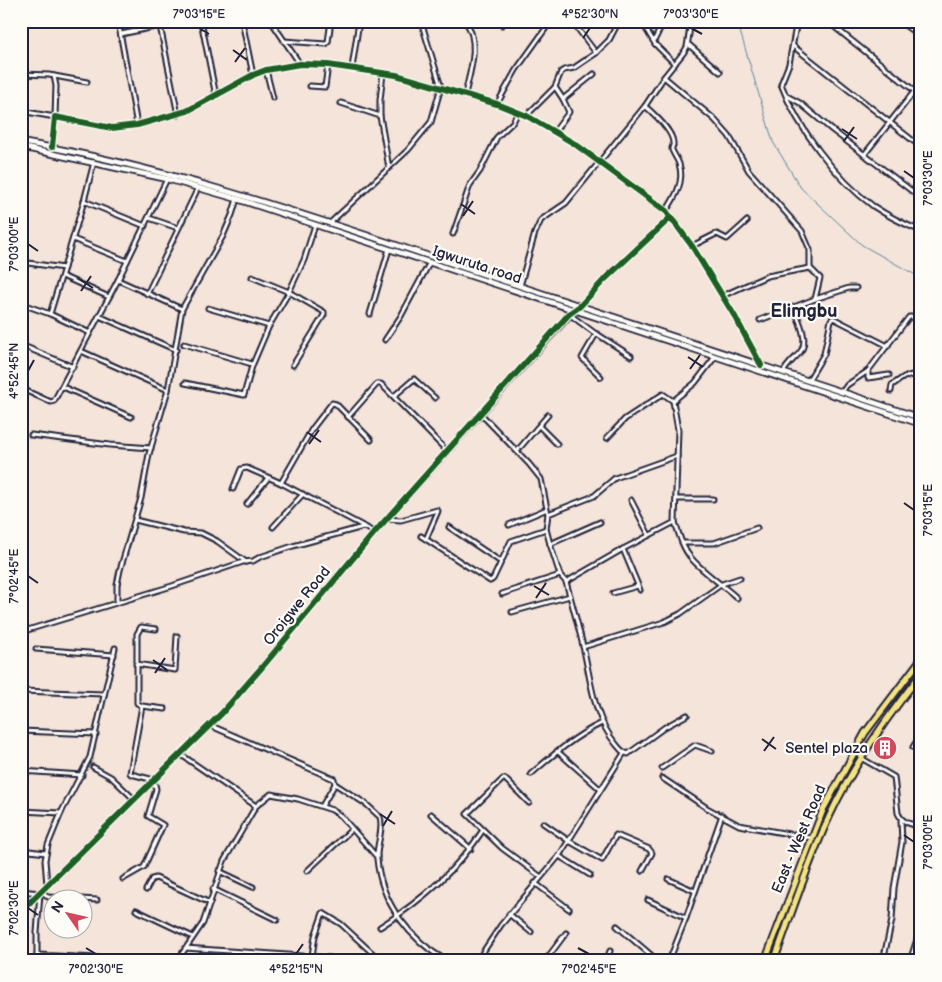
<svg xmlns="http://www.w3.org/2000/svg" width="942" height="982" viewBox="0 0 942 982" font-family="'Balsamiq Sans',sans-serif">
<rect width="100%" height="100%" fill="#f4e4d9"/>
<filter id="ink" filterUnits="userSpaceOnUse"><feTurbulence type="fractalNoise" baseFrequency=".02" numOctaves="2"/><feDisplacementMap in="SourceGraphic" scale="10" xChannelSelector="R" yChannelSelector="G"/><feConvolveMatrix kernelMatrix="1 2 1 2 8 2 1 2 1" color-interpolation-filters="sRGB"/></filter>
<g filter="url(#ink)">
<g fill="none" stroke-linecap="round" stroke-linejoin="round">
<polyline stroke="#5e88a2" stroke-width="1" points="737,21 773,142 801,188 862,245 921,278"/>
<g stroke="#22223b" stroke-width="7">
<g id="minor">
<polyline points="118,21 137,125"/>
<polyline points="159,21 178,115"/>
<polyline points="201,21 216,96"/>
<polyline points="242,21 253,75"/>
<polyline points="271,21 300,64"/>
<polyline points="502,21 502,25"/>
<polyline points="543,21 548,25"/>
<polyline points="572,21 596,53"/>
<path d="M797,21L789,64L781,84C797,127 836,179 873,206C888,216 904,224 921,231"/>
<polyline points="827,21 921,96"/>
<polyline points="899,21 921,37"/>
<polyline points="21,25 22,21"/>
<polyline points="646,29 655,44 675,64"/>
<polyline points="121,34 184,21"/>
<polyline points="284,41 326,44 328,42 330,28"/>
<polyline points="654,41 664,21"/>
<polyline points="688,44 720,72"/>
<polyline points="793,46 921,147"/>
<polyline points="352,68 359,21"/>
<polyline points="266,70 273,98"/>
<polyline points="383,73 380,100 380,116 389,168"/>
<polyline points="21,74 49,75 87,82"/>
<polyline points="664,77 714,119 729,136 749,171 802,231 810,250 810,268 820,278 815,299"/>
<polyline points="310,86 325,87 328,65"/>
<polyline points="555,87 563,99 569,112 555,131"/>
<path d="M465,94C470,72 481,41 465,21"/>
<polyline points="787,96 800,103 832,130 921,198"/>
<polyline points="563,99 594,74"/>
<polyline points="341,103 380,116"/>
<polyline points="497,104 516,70 551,21"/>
<path d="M645,106C654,114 673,131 673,143C674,147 671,146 672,150C674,155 678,160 679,164C685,181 675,198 666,211"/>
<polyline points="21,111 55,117 56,86 54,76"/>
<polyline points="527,115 555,87 561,72 564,70 574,68 596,53 609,40 619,21"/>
<polyline points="52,147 55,117 112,128 137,125 187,111 253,75 266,70 300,64 328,65 396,75 497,104 527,116 575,144 666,211 692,246 734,315 761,365"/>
<polyline points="864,155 921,83"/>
<polyline points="84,201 145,226"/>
<polyline points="149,218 178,228"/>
<polyline points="330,223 408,150 431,122 441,87 421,21"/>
<polyline points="453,234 470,185 480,171 497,137 513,122 518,112"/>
<polyline points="73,239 127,261"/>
<polyline points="692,246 714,235 717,234 727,239 747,221"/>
<polyline points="21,262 64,268"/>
<polyline points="62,276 109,297"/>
<polyline points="252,277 289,292 324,312 324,315 293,365"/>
<polyline points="118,280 182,309"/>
<polyline points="520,286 535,233 541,220 566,203 645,106 664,77 684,52 687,47 691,21"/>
<polyline points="147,294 198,188"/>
<polyline points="722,296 767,276 810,268"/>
<polyline points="25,305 50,314 90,333"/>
<polyline points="580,306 604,280 671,217"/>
<polyline points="208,308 269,326"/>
<polyline points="50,314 84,201 94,162"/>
<polyline points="370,314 389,249"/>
<polyline points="569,314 596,334 582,358 601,377"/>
<polyline points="99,316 176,350"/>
<polyline points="760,320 815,299 849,288 856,288"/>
<polyline points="597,334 631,356"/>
<polyline points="385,340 401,316 430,262"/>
<polyline points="184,344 252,364"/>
<polyline points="21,345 73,367"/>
<polyline points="81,351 168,390"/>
<polyline points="868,371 868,378 889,375"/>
<path d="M783,373C787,364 795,359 801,351C809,339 798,319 794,308"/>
<polyline points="808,381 824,354 831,320 833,318 888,346"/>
<polyline points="185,383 244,395 252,366 269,326 289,292 304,260 315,225"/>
<polyline points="63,387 131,417"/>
<polyline points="22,389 51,402 54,401 118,280 167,179"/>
<polyline points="891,391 892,385 904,377 921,373"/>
<polyline points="842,392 847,385 868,371 909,317 912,317 921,322"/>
<polyline points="394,396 414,379 435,398"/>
<polyline points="673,401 695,383 715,357"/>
<path d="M481,414L529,464L541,479L548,514L546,529L550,544L560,575L566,582C572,603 578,625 583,646C591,680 593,717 616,744C620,749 622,752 628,754L665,727L687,715"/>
<polyline points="348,417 377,384 381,384 447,451"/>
<polyline points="539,426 557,444"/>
<polyline points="31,435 110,445 151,448"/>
<path d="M607,438L625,419L663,394L673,401L678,430L675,522C679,535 683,549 692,559C703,572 724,586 737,598"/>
<polyline points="517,451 548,415"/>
<polyline points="281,483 312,429 332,403 336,404 371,440"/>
<polyline points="233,489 241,469 247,468 281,483 365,527"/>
<polyline points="677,499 713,499"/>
<polyline points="631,500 649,535"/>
<polyline points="247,504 268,478"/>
<polyline points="548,514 594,496 615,478 677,456"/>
<polyline points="386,519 401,520 437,510 438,511 426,539"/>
<polyline points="135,520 184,532 201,533 217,541 246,562"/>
<polyline points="509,525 547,509"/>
<polyline points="273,527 303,494"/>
<polyline points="449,527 501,562"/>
<polyline points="421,536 490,581 493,579 511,541 546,529"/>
<polyline points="683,543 714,543 757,528"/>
<polyline points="550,544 600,522"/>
<polyline points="623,549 640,590"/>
<polyline points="566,582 623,549 675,522"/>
<polyline points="613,593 638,586"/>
<polyline points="502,594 560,575"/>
<polyline points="117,602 117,585 120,570 141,498 149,454 168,390 182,309 223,236 232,215 237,199"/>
<polyline points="512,612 570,596"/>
<polyline points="21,632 172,586 243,562 253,561 260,557 293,546 363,527 367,528 374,533"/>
<polyline points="583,647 664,622 680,614 722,584 740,578"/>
<polyline points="36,649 114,655"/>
<polyline points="136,664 175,670 177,636"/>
<polyline points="21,691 104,694"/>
<polyline points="142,706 165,709"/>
<path d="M209,725L334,779L335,784L366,804L380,817C384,830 376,845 377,859C381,903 410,940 447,961"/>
<polyline points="21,731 96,734"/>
<polyline points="913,747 921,734"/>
<polyline points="557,751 600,789"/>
<polyline points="180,754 256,806"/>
<path d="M861,758L894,777L898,813C902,823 911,824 921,827"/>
<polyline points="93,767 111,777 134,799"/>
<polyline points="662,768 695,745 712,751"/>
<polyline points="21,771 82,775"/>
<path d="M531,774C554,754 575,736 602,723"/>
<polyline points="662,778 707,808 739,825 811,838"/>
<polyline points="529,803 505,779 503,779 467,814 502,848 541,877"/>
<polyline points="322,806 335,784"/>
<polyline points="21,811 61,813"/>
<polyline points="431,814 471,849"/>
<polyline points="543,823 569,841 602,860 616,835 649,849 652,853 642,871"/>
<polyline points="21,850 46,853"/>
<polyline points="559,856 590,875"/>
<polyline points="219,871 253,887"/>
<polyline points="307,871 352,829"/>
<polyline points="123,879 144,867 163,825 148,816 156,789 154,780 131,774 130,773 142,706 137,703 137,634 141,627 156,629"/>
<polyline points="668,879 695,891"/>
<polyline points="535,883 569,909"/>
<polyline points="47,885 45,860 48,845 61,813 90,757 115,648"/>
<polyline points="213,889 277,920"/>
<polyline points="146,890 152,879 156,878 210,903"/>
<polyline points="21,891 40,893 37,933 37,961"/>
<polyline points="42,891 48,897 97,900"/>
<polyline points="648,900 686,918"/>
<polyline points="136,910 193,937"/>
<polyline points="509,914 531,932"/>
<polyline points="617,926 658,961"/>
<path d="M380,927C420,902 457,870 483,830"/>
<polyline points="185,948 330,958 334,961"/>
<polyline points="37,955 155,961"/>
<polyline points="312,956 315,936 323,913 341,924 381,961"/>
<polyline points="177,961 203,923 224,861 256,806 271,794 298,799 332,810 341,816 377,857"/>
<polyline points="477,961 501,925 559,856 624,753"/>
<polyline points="545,961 566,933"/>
<polyline points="606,961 610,951"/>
<polyline points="669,961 686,918 722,815"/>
<polyline points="883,961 892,920 894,888 902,842 901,820"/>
<polyline points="910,961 921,927"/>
</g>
</g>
<g stroke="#22223b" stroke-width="8">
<polyline id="tertiary" points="21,911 222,713 263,666 374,533 575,309"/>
</g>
<g stroke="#22223b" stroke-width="8">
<g id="secondary">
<path d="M21,142C173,168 317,219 462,267C615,318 768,368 921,418"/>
<polyline points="21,147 167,179 237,199 921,424"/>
</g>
</g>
<g stroke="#22223b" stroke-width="9">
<g id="primary">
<polyline points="765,961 823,810 865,733 921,659"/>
<path d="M774,961C792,912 808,862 830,815C854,764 886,718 921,674"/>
</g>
</g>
<use href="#minor" stroke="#fdfcf7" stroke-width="3"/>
<use href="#tertiary" stroke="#fdfcf7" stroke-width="4.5"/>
<use href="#secondary" stroke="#fdfcf7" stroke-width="4.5"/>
<use href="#primary" stroke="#f4e382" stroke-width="5"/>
<g stroke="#fdfcf7" stroke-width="9">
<g id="cycleway">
<polyline points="52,147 55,117 112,128 137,125 187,111 253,75 266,70 300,64 328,65 396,75 497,104 527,116 575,144 666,211 692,246 734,315 761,365"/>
<polyline points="21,911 222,713 263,666 374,533 569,314 580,306 604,280 671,217"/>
</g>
</g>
<use href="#cycleway" stroke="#1b5e20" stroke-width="6"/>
</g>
</g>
<path fill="none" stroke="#22223b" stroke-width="2" d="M199,28L209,34M691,28L702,34M583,38L590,28M233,50L247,60M235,62L245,48M842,129L857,139M844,141L854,127M904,171L914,178M461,204L475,214M463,216L473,201M28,244L38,251M79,279L93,288M81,291L91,276M688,357L703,367M690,369L700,355M28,371L34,360M307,432L321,442M309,444L319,430M904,503L914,510M28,576L38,583M534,586L549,595M536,598L546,583M153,660L167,670M155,673L165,658M762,739L776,749M764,751L774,737M380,814L395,824M383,826L392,811M904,835L914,842M28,908L38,915M86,948L96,954M578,948L589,954M296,954L303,944"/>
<defs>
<g id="building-disc" transform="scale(1.25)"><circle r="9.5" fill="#d1495b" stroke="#fdfcf7"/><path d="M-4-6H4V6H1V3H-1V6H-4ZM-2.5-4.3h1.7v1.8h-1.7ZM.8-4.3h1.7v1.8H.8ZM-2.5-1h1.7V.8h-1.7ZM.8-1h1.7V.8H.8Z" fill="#fff"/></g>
</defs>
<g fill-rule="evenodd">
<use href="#building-disc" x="885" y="748"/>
</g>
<g text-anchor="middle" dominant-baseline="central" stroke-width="4.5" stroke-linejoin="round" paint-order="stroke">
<g font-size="15" fill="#22223b" stroke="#fdfcf7">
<text transform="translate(477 265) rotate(18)">Igwuruta road</text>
<text transform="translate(297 606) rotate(-51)">Oroigwe Road</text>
<text transform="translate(799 839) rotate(-67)">East - West Road</text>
</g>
<g font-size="15" fill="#22223b" stroke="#fdfcf7" text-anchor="end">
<text x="868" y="748">Sentel plaza</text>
</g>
<g font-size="18" font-weight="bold" fill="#22223b" stroke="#fdfcf7">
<text x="804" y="311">Elimgbu</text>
</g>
</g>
<rect width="942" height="982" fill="none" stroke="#fdfcf7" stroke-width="55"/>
<g transform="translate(68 914) rotate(304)"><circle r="24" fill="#fdfcf7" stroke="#a5a5ac"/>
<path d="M0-4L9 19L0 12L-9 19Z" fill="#d1495b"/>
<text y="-8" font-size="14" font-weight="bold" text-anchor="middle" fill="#22223b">N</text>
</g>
<rect x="28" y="28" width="886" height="926" fill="none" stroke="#22223b" stroke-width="2"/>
<g font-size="12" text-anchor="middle" fill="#22223b">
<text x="199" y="18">7°03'15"E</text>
<text x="590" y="18">4°52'30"N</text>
<text x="691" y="18">7°03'30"E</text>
<text transform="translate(928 178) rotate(-90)" y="4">7°03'30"E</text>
<text transform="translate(14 244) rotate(-90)" y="4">7°03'00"E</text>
<text transform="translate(14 371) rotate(-90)" y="4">4°52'45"N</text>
<text transform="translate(928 510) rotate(-90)" y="4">7°03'15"E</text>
<text transform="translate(14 576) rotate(-90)" y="4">7°02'45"E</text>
<text transform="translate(928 842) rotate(-90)" y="4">7°03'00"E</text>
<text transform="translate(14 908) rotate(-90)" y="4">7°02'30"E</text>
<text x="96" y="973">7°02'30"E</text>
<text x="296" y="973">4°52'15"N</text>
<text x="589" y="973">7°02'45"E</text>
</g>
</svg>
